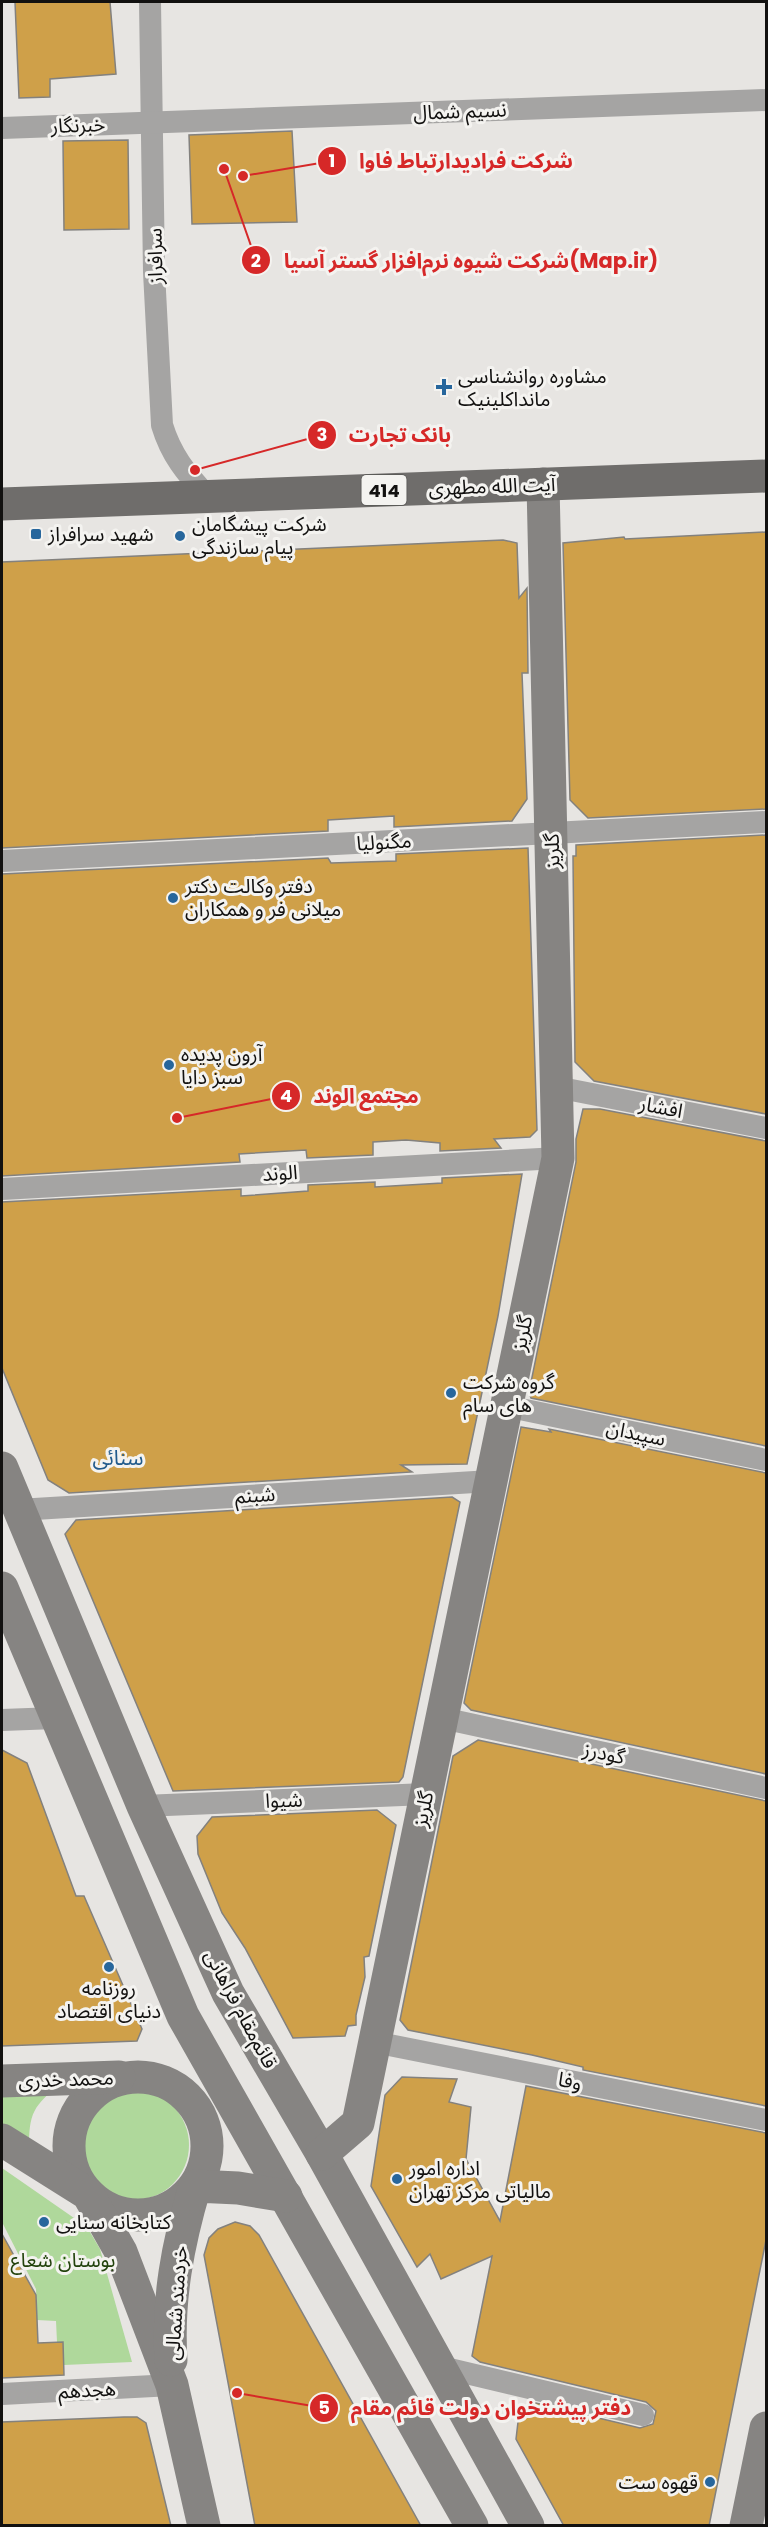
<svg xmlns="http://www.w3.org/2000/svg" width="768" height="2527" viewBox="0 0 768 2527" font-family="Poppins,'Noto Sans Arabic',sans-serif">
<rect width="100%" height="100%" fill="#e7e5e2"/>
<g fill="#afd89b">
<path d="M61,2083C33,2107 29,2112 29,2149L2,2131V2086Z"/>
<circle cx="134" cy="2145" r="55"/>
<polygon points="2,2168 87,2227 100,2249 132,2362 64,2365 62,2342 57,2342 56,2321 37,2320 36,2289 2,2222"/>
</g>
<g fill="#cfa049" stroke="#83817e" stroke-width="1.5">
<polygon points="15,2 110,2 116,74 50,79 50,97 19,98"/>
<polygon points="292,131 297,222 192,224 189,135"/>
<polygon points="128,140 129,229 64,230 63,141"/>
<polygon points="766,532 766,809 588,818 570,800 563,543 624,537 625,539"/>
<polygon points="503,540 517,543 519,598 527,588 528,673 522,673 527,799 512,821 394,827 394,816 328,820 328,831 2,848 2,562"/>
<polygon points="766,835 766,1114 594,1081 575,1062 573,856 576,856 576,845"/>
<polygon points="528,848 537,1130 530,1137 494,1139 501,1148 440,1151 440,1143 406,1140 373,1142 373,1155 307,1158 306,1150 239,1154 240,1162 2,1176 2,874 328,858 331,863 396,861 396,854"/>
<polygon points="583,1109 600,1109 766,1141 766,1446 531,1398 529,1392 576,1162 576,1139"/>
<polygon points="522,1174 498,1316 467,1464 401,1465 412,1472 69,1493 48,1480 2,1368 2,1202 241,1189 241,1196 308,1191 308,1185 375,1182 375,1187 442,1183 442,1178"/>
<polygon points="521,1427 551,1432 549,1429 766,1473 766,1774 471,1710 464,1703"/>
<polygon points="452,1497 460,1502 403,1777 399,1782 173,1791 65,1534 76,1520"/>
<polygon points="478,1740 766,1801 766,2106 583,2070 583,2067 532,2055 408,2030 400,2020 453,1756"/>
<polygon points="2,1750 27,1763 76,1896 84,1896 142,2029 137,2041 2,2046"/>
<polygon points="377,1810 396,1825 371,1946 369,1956 364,1957 365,1977 356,2015 356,2025 348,2026 345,2036 293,2038 245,1948 222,1913 198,1854 197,1836 212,1817"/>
<polygon points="402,2077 457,2079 449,2102 471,2107 466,2159 500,2221 526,2086 766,2133 766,2240 709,2526 564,2526 516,2439 518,2422 532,2402 640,2428 653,2424 656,2411 646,2402 480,2362 472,2356 492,2256 441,2279 430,2254 417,2267 371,2186 385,2095"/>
<polygon points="235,2222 250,2226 259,2235 421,2526 255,2526 204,2255 209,2238 218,2229"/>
<polygon points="2,2234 36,2295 38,2343 63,2342 64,2375 2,2378"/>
<polygon points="124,2417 137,2417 146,2423 171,2526 2,2526 2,2422"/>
</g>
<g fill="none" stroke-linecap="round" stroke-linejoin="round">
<g stroke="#a5a4a3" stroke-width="22">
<path d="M150,2L154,272L162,425C171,455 186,473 207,496"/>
<polyline points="2,128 766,100"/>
<polyline points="2,861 766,822"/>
<polyline points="556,1087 766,1128"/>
<polyline points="2,1189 558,1158"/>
<polyline points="506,1406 766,1460"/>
<polyline points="18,1510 491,1481"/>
<polyline points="442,1718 766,1788"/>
<polyline points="2,1720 56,1718"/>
<polyline points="143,1806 426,1794"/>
<polyline points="374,2042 766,2120"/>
<polyline points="441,2367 643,2415"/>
<polyline points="2,2394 172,2385"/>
</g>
<g stroke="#868482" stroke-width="33">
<polyline points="2,1468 143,1806 228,1993 322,2154 528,2526"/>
<polyline points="2,1588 183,2016 472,2526"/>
<circle cx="138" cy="2146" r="69"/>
<polyline points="2,2081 119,2077"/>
<polyline points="2,2140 88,2194 121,2252 172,2385 204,2526"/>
<polyline points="322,2154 358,2123 558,1158 543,484"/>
<path d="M171,2360C167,2300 178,2243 195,2186L238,2188L286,2196"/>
<polyline points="746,2526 766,2428"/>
</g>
<polyline stroke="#6f6d6b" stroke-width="33" points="2,504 766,476"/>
</g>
<g fill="#27669c" stroke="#f4f3f0" stroke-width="2">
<path d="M441 378h6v6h6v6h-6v6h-6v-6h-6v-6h6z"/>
<rect x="30" y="528" width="12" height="12" rx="3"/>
<circle cx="180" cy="536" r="6"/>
<circle cx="173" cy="898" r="6"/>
<circle cx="169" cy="1065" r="6"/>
<circle cx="451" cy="1393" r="6"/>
<circle cx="109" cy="1967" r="6"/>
<circle cx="397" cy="2179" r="6"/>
<circle cx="44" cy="2222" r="6"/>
<circle cx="710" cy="2482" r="6"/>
</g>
<g text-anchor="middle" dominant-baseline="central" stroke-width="6" stroke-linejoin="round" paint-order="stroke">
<rect fill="#f4f3f0" stroke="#565553" stroke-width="1.5" x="361.5" y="475" width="45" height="30" rx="4.5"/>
<g font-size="18" font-weight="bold" fill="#121110">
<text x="384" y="490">414</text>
</g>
<g font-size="20" fill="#121110" stroke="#f4f3f0">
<text transform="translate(460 111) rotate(-2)">نسیم شمال</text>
<text transform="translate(78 125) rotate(-2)">خبرنگار</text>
<text transform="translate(155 256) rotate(-91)">سرافراز</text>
<text transform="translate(492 486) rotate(-2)">آیت الله مطهری</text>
<text transform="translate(384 842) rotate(-3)">مگنولیا</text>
<text transform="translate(552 851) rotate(-91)">گلریز</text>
<text transform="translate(661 1107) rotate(11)">افشار</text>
<text transform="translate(280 1173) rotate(-3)">الوند</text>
<text transform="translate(522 1333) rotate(-78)">گلریز</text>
<text transform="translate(636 1433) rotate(12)">سپیدان</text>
<text transform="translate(255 1495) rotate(-4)">شبنم</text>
<text transform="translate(604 1753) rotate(12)">گودرز</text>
<text transform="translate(284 1800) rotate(-2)">شیوا</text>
<text transform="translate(423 1809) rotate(-78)">گلریز</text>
<text transform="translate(241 2009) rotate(62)">قائم‌مقام فراهانی</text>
<text transform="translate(66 2079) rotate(-2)">محمد خدری</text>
<text transform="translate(570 2081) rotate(11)">وفا</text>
<text transform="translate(176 2303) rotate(-86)">خردمند شمالی</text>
<text transform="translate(87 2390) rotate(-3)">هجدهم</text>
</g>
<g font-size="20" fill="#121110" stroke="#f4f3f0" text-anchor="start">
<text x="458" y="376">مشاوره روانشناسی<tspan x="458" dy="23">مانداکلینیک</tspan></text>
<text x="192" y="524">شرکت پیشگامان<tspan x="192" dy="23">پیام سازندگی</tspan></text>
<text x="48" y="534">شهید سرافراز</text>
<text x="185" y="886">دفتر وکالت دکتر<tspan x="185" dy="23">میلانی فر و همکاران</tspan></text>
<text x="181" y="1054">آرون پدیده<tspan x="181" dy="23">سبز دایا</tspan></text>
<text x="463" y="1382">گروه شرکت<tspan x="463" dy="23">های سام</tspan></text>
<text x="109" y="1988" text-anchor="middle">روزنامه<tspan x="109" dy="23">دنیای اقتصاد</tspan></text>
<text x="409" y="2168">اداره امور<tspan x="409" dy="23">مالیاتی مرکز تهران</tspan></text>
<text x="56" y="2222">كتابخانه سنایی</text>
<text x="698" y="2482" text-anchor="end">قهوه ست</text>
</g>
<g font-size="20" fill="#22420c" stroke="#f4f3f0">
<text x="63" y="2260">بوستان شعاع</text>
</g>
<g font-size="21" fill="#225b8c" stroke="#f4f3f0">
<text x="118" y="1457">سنائی</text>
</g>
</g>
<path fill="none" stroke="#d62828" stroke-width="2" d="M243 176L332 161M224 169L256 260M195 470L322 435M177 1118L286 1096M237 2393L324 2408"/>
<g fill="#d62828" stroke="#f4f3f0" stroke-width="2">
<circle cx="243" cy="176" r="6"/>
<circle cx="224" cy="169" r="6"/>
<circle cx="195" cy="470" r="6"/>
<circle cx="177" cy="1118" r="6"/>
<circle cx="237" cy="2393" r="6"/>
<circle cx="332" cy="161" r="15"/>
<circle cx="256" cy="260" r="15"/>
<circle cx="322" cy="435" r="15"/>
<circle cx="286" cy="1096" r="15"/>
<circle cx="324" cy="2408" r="15"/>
</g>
<g font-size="18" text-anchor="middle" font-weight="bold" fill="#fff">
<text x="332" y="167">1</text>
<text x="256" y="267">2</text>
<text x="322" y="441">3</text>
<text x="286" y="1102">4</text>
<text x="324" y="2414">5</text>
</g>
<g font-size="21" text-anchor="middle" font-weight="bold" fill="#d62828" stroke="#f4f3f0" stroke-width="6" stroke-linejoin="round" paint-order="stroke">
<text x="466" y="168">شرکت فرادیدارتباط فاوا</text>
<text x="471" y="268">شرکت شیوه نرم‌افزار گستر آسیا(Map.ir)</text>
<text x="400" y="442">بانک تجارت</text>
<text x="366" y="1103">مجتمع الوند</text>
<text x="491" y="2415">دفتر پیشتخوان دولت قائم مقام</text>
</g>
<rect width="768" height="2527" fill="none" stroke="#121110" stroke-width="6"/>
</svg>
